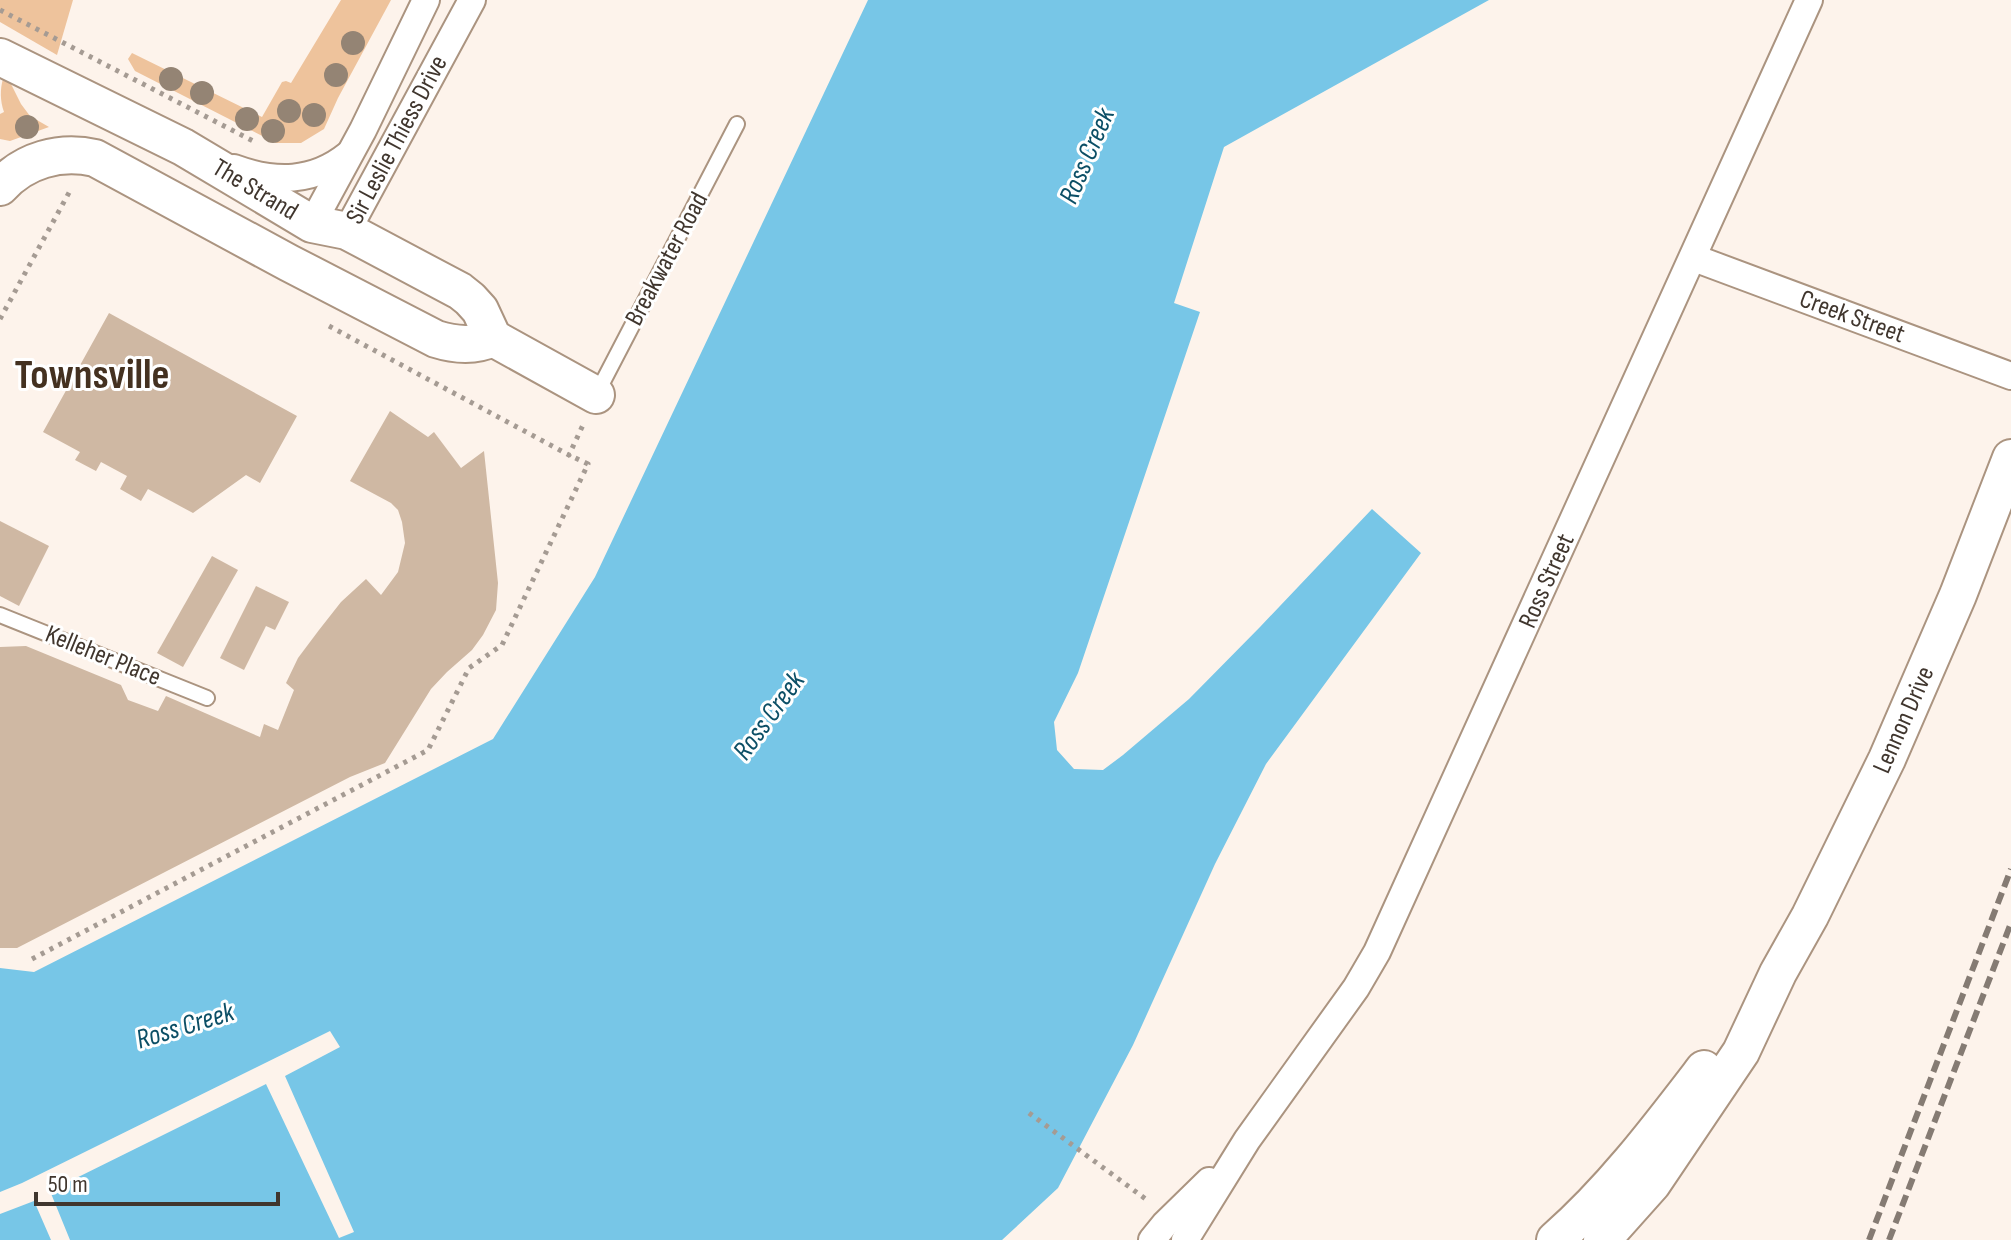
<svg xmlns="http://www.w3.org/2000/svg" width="2011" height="1240" viewBox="0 0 2011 1240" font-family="'Sofia Sans Condensed',sans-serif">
<rect width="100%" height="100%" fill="#fdf3eb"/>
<g fill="#eec39c">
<polygon points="0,0 73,0 57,55 0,22"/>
<polygon points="341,0 391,0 338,98 324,129 301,143 276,143 135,71 128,59 132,53 262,117 282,82 286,81 291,83"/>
<path d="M3,79L9,80L21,104L30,116L49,127L10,141L0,139V114L4,112C0,101 0,89 3,79Z"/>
</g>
<polygon fill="#77c6e7" points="868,0 1489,0 1224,147 1174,303 1200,312 1078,673 1054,722 1057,750 1074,769 1103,770 1123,755 1189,699 1260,627 1372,509 1421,553 1266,764 1215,864 1133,1045 1058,1188 1002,1240 0,1240 0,968 34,972 493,739 595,577"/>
<polygon fill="#fdf3eb" points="330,1031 340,1047 285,1076 354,1232 339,1238 266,1084 50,1191 70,1240 51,1240 34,1201 0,1214 0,1192 22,1183"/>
<g fill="#cfb8a3">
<polygon points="109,313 297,416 260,483 246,475 193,513 148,489 141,501 120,489 127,476 101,462 96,471 75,460 80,452 43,432"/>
<polygon points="390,411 428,437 434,432 461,468 484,451 498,583 496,610 483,635 472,650 447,672 431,689 385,763 350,777 17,948 0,948 0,647 26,646 121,685 128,700 158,711 166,696 260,737 264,724 278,730 294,690 286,683 298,658 319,630 341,602 366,579 381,595 398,572 405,543 402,522 398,510 391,503 350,481"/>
<polygon points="0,521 49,546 19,606 0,596"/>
<polygon points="212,556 238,570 183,667 157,653"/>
<polygon points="256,586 289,602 275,630 266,626 244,670 220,658"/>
</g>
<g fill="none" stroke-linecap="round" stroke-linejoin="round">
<g stroke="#ab9480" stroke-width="18">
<g id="lane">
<polyline points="596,395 737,124"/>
<polyline points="0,615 207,698"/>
</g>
</g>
<g stroke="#ab9480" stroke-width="30">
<g id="street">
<path d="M234,168C275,183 313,183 348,155"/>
<polyline points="312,224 363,130 426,0"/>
<polyline points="347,231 472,0"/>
<polyline points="1694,258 2011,376"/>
<polyline points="1152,1240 1165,1224 1209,1181"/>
<polyline points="1185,1240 1247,1140 1356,988 1377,952 1809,0"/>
</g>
</g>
<g stroke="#ab9480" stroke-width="40">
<g id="secondary">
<polyline points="0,57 183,147 312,224 347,231 460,291 470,299 480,310 493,338 596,395"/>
<path d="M0,187C24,160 60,150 95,158L289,263L436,339C455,345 474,347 493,338"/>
<path d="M1555,1240C1612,1190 1658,1129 1704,1069"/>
<polyline points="1602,1240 1652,1184 1741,1052 1778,973 1810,916 1887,759 1958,595 2011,458"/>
</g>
</g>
<g stroke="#a59b93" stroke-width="5" stroke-dasharray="4 6" stroke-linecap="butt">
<polyline points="0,10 255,142"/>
<polyline points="0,319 71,189"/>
<polyline points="329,326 569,455 583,425"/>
<polyline points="32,959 428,750 469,668 502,645 588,464 569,455"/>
<polyline points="1029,1113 1147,1200"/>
</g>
<use href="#lane" stroke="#fff" stroke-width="14"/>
<use href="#street" stroke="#fff" stroke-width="26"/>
<use href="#secondary" stroke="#fff" stroke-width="36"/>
<g stroke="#857b73" stroke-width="6" stroke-dasharray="12 6" stroke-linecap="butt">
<polyline points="1869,1240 2011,869"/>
<polyline points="1889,1240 2011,923"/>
</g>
</g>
<g fill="#948474">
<circle cx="353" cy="43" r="12"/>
<circle cx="336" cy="75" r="12"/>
<circle cx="171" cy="79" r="12"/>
<circle cx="202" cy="93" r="12"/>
<circle cx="289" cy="111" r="12"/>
<circle cx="314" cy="115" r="12"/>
<circle cx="247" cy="119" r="12"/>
<circle cx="27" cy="127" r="12"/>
<circle cx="273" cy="131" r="12"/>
</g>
<g text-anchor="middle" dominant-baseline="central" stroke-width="6" stroke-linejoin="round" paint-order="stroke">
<g font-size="26" fill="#40362e" stroke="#fff">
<text transform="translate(397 140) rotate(-62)">Sir Leslie Thiess Drive</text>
<text transform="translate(255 190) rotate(31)">The Strand</text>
<text transform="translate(667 259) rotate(-62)">Breakwater Road</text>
<text transform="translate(1852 317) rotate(20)">Creek Street</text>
<text transform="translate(1547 581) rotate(-66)">Ross Street</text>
<text transform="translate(103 656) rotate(22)">Kelleher Place</text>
<text transform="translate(1904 720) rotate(-66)">Lennon Drive</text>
</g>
<g font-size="28" font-style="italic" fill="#0c4f66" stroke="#fff">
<text transform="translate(1087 156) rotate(-67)">Ross Creek</text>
<text transform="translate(769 716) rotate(-54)">Ross Creek</text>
<text transform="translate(185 1026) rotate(-17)">Ross Creek</text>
</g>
<g font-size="42" font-weight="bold" fill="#443120" stroke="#fff">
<text x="92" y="375">Townsville</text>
</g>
</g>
<path d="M36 1192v12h242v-12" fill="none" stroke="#40362e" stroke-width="4"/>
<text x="48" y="1192" font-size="24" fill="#40362e" stroke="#ffffff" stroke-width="6" paint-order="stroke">50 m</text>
</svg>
